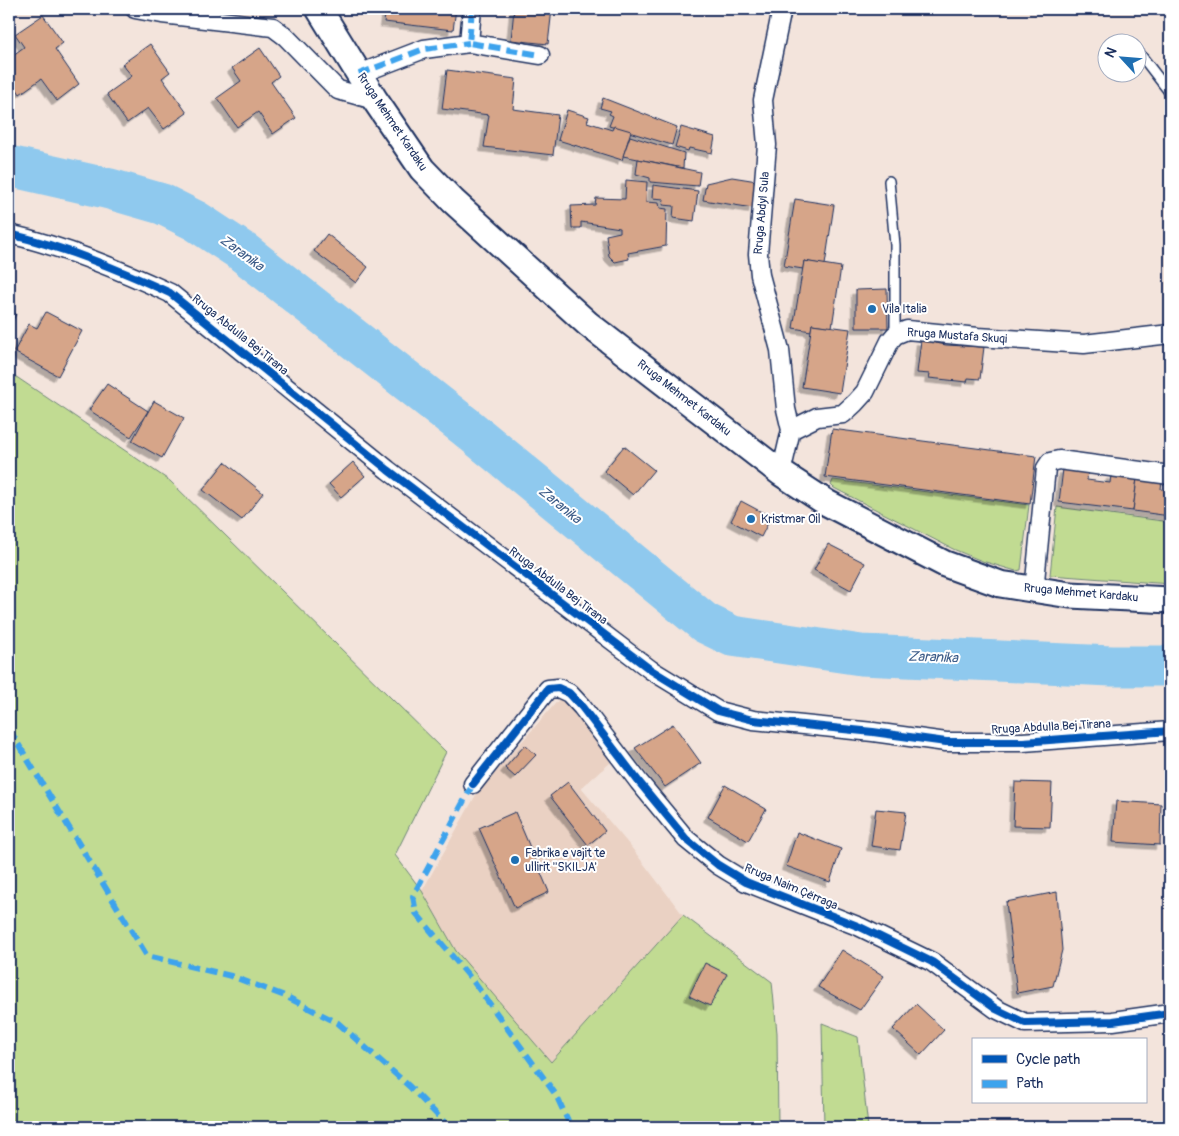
<svg xmlns="http://www.w3.org/2000/svg" width="1179" height="1136" viewBox="0 0 1179 1136" font-family="Pangolin,sans-serif">
<defs>
<filter id="shadow"><feDropShadow dx="-4.5" dy="4.5" stdDeviation="0" flood-color="#0004"/></filter>
</defs>
<rect width="100%" height="100%" fill="#f3e4dc"/>
<filter id="ink" filterUnits="userSpaceOnUse"><feTurbulence type="fractalNoise" baseFrequency=".02" numOctaves="2"/><feDisplacementMap in="SourceGraphic" scale="10" xChannelSelector="R" yChannelSelector="G"/><feConvolveMatrix kernelMatrix="1 2 1 2 8 2 1 2 1" color-interpolation-filters="sRGB"/></filter>
<g filter="url(#ink)">
<polygon fill="#ead1c3" points="561,697 617,757 581,788 631,847 683,915 551,1062 456,951 422,891 477,793"/>
<g fill="#c1db92" stroke="#6e8578">
<polygon points="9,372 170,481 446,752 395,855 422,891 456,951 551,1062 683,915 772,982 777,1033 778,1127 9,1127"/>
<polygon points="833,480 1029,505 1021,570 1016,571 982,561 953,549 834,488 831,485"/>
<polygon points="1057,507 1170,522 1170,584 1050,575"/>
<polygon points="822,1023 858,1037 868,1127 824,1127"/>
</g>
<g fill="none" stroke-linecap="round" stroke-linejoin="round">
<polyline stroke="#8fc9ee" stroke-width="41" points="9,166 110,189 162,204 196,221 243,252 466,427 705,623 732,636 861,655 1112,666 1170,666"/>
</g>
<g fill="#d6a589" stroke="#1b2f5e" filter="url(#shadow)">
<polygon points="386,9 456,9 453,30 384,22"/>
<polygon points="514,9 552,9 548,44 511,40"/>
<polygon points="43,15 63,43 55,49 79,84 57,101 41,79 20,94 9,77 9,58 24,47 15,34"/>
<polygon points="150,44 170,72 162,78 187,113 164,129 148,108 127,123 107,94 132,76 122,64"/>
<polygon points="260,48 279,76 271,82 296,118 273,134 258,112 237,127 217,98 241,81 232,68"/>
<polygon points="447,70 516,79 513,109 558,115 553,155 484,147 489,115 442,109"/>
<polygon points="603,98 677,127 672,145 609,126 613,116 609,114 611,111 600,108"/>
<polygon points="567,110 589,117 587,122 612,130 614,126 631,131 622,160 558,140"/>
<polygon points="681,127 715,137 712,153 689,148 688,151 675,147"/>
<polygon points="630,136 684,153 683,168 623,156"/>
<polygon points="638,159 700,172 698,186 650,182 650,178 636,174"/>
<polygon points="732,177 757,181 753,208 703,200 706,183"/>
<polygon points="626,180 647,182 646,202 659,203 660,208 667,209 666,246 628,253 629,259 615,262 609,256 606,235 620,232 620,228 581,222 581,228 572,228 571,206 595,205 596,198 625,199"/>
<polygon points="653,185 698,191 694,221 673,218 674,206 663,205 664,199 652,198"/>
<polygon points="795,199 834,205 825,265 804,261 803,269 784,266"/>
<polygon points="327,234 368,267 356,283 314,251"/>
<polygon points="804,261 841,267 832,327 812,324 811,331 793,328"/>
<polygon points="887,289 888,328 856,328 856,290"/>
<polygon points="9,310 16,314 9,329"/>
<polygon points="46,312 82,331 58,376 14,352 29,324 37,328"/>
<polygon points="812,324 850,329 840,393 802,387"/>
<polygon points="921,340 946,345 984,347 980,379 968,378 967,382 929,378 930,374 917,373"/>
<polygon points="107,384 148,411 131,437 89,410"/>
<polygon points="154,401 184,418 162,458 132,441"/>
<polygon points="832,429 1036,456 1030,504 825,477"/>
<polygon points="624,446 654,470 633,495 604,471"/>
<polygon points="225,462 263,493 242,520 203,490"/>
<polygon points="353,462 365,476 341,497 329,484"/>
<polygon points="1063,469 1088,471 1087,480 1110,483 1111,475 1137,478 1133,511 1059,502"/>
<polygon points="1137,478 1162,481 1161,489 1170,490 1170,516 1133,511"/>
<polygon points="741,501 771,517 761,537 731,521"/>
<polygon points="828,544 865,563 851,590 814,570"/>
<polygon points="673,724 701,763 665,787 635,748"/>
<polygon points="525,745 536,755 515,777 505,768"/>
<polygon points="568,782 605,831 588,845 550,796"/>
<polygon points="1015,782 1052,783 1050,827 1013,826"/>
<polygon points="725,785 766,809 748,841 708,817"/>
<polygon points="1116,801 1161,804 1160,845 1113,842"/>
<polygon points="876,809 906,812 900,850 871,846"/>
<polygon points="515,812 549,892 515,908 479,828"/>
<polygon points="797,832 841,849 830,882 786,866"/>
<polygon points="1057,892 1062,950 1053,986 1017,993 1006,902"/>
<polygon points="842,950 884,976 860,1010 818,987"/>
<polygon points="705,963 727,974 710,1006 689,996"/>
<polygon points="916,1004 944,1030 921,1055 893,1029"/>
</g>
<g fill="none" stroke-linecap="round" stroke-linejoin="round">
<g stroke="#1b2f5e" stroke-width="12">
<g id="service">
<polyline points="1140,54 1170,93"/>
<polyline points="889,181 895,245 895,335"/>
</g>
</g>
<g stroke="#1b2f5e" stroke-width="21">
<g id="minor">
<polyline points="135,9 162,14 273,27 285,36 338,90 375,100"/>
<polyline points="472,9 469,43 540,55"/>
<polyline points="359,74 424,49 469,43"/>
<path d="M9,234C65,247 118,269 170,293L388,470L651,670L718,711L753,720L873,732L946,742H1023L1170,731"/>
<polyline points="791,430 817,417 843,414 855,403 865,392 890,341 895,335 907,330 978,337 1084,344 1170,334"/>
<polyline points="781,473 791,430 786,409 780,350 760,275 758,254 767,145 763,100 782,9"/>
<polyline points="1034,591 1046,468 1050,462 1059,460 1170,475"/>
<polyline points="473,784 548,689 558,688 569,693 582,707 639,782 686,839 718,865 746,882 860,927 932,962 996,1009 1025,1023 1113,1021 1170,1013"/>
</g>
</g>
<g stroke="#1b2f5e" stroke-width="29">
<polyline id="secondary" points="319,9 375,100 422,169 453,201 588,324 781,473 827,503 945,564 1000,584 1070,595 1170,600"/>
</g>
<use href="#service" stroke="#fff" stroke-width="9"/>
<use href="#minor" stroke="#fff" stroke-width="18"/>
<use href="#secondary" stroke="#fff" stroke-width="25"/>
<g stroke="#3da3ed" stroke-width="6" stroke-dasharray="12 6" stroke-linecap="butt">
<polyline points="472,9 469,43 540,55"/>
<polyline points="359,74 424,49 469,43"/>
<polyline points="9,729 147,956 231,976 285,996 338,1023 410,1087 449,1127"/>
<polyline points="473,784 413,896 416,913 473,981 556,1095 571,1127"/>
</g>
<g stroke="#fff" stroke-width="11">
<g id="cycleway">
<path d="M9,234C65,247 118,269 170,293L388,470L651,670L718,711L753,720L873,732L946,742H1023L1170,731"/>
<polyline points="473,784 548,689 558,688 569,693 582,707 639,782 686,839 718,865 746,882 860,927 932,962 996,1009 1025,1023 1113,1021 1170,1013"/>
</g>
</g>
<use href="#cycleway" stroke="#0057b8" stroke-width="8"/>
</g>
</g>
<g fill="#1f6fb2" stroke="#fff" stroke-width="2">
<circle cx="872" cy="309" r="5"/>
<circle cx="751" cy="519" r="5"/>
<circle cx="515" cy="860" r="5"/>
</g>
<g text-anchor="middle" dominant-baseline="central" stroke-width="4" stroke-linejoin="round" paint-order="stroke">
<g font-size="12" fill="#1b2f5e" stroke="#fff">
<text transform="translate(392 122) rotate(56)">Rruga Mehmet Kardaku</text>
<text transform="translate(762 213) rotate(-85)">Rruga Abdyl Sula</text>
<text transform="translate(240 335) rotate(39)">Rruga Abdulla Bej Tirana</text>
<text transform="translate(957 336) rotate(4)">Rruga Mustafa Skuqi</text>
<text transform="translate(684 398) rotate(38)">Rruga Mehmet Kardaku</text>
<text transform="translate(558 586) rotate(37)">Rruga Abdulla Bej Tirana</text>
<text transform="translate(1081 593) rotate(5)">Rruga Mehmet Kardaku</text>
<text transform="translate(1051 727) rotate(-3)">Rruga Abdulla Bej Tirana</text>
<text transform="translate(791 887) rotate(23)">Rruga Naim Çërraga</text>
</g>
<g font-size="12" fill="#1b2f5e" stroke="#fff" text-anchor="start">
<text x="882" y="309">Vila Italia</text>
<text x="761" y="519">Kristmar Oil</text>
<text x="525" y="853">Fabrika e vajit te<tspan x="525" dy="14">ullirit ''SKILJA'</tspan></text>
</g>
<g font-size="14" font-style="italic" fill="#3e5d89" stroke="#fff">
<text transform="translate(242 253) rotate(36)">Zaranika</text>
<text transform="translate(560 505) rotate(39)">Zaranika</text>
<text transform="translate(933 657) rotate(2)">Zaranika</text>
</g>
</g>
<rect width="1179" height="1136" fill="none" stroke="#fff" stroke-width="30"/>
<rect x="15" y="15" width="1149" height="1106" fill="none" stroke="#1b2f5e" stroke-width="2" filter="url(#ink)"/>
<rect x="972" y="1038" width="175" height="65" fill="#ffffff" stroke="#a4acbf"/>
<rect x="982" y="1055" width="25" height="8" fill="#0057b8" stroke="#a4acbf"/>
<text x="1016" y="1064" font-size="15" fill="#1b2f5e">Cycle path</text>
<rect x="982" y="1080" width="25" height="8" fill="#3da3ed" stroke="#a4acbf"/>
<text x="1016" y="1088" font-size="15" fill="#1b2f5e">Path</text>
<g transform="translate(1122 58) rotate(296)"><circle r="24" fill="#ffffff" stroke="#a4acbf"/>
<path d="M0-4L9 19L0 12L-9 19Z" fill="#1f6fb2"/>
<text y="-8" font-size="14" font-weight="bold" text-anchor="middle" fill="#1b2f5e">N</text>
</g>
</svg>
